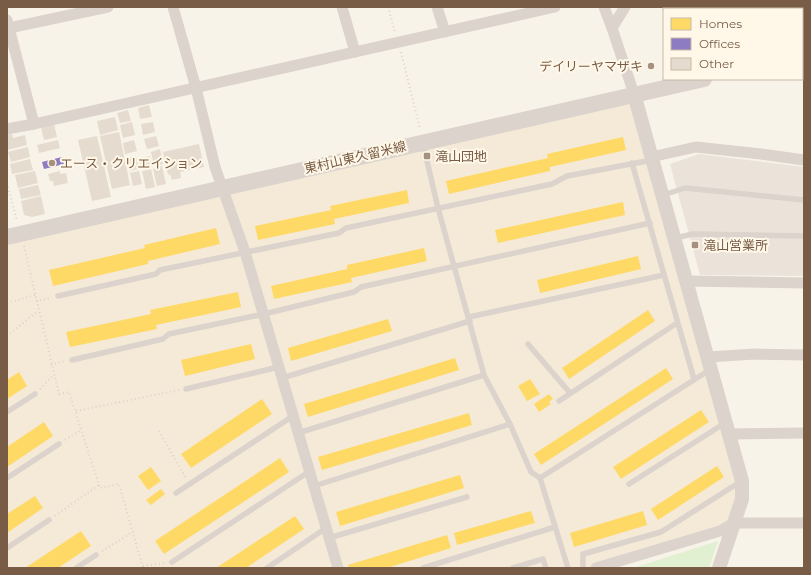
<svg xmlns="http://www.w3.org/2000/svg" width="811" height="575" viewBox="0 0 811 575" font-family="Montserrat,'Noto Sans JP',sans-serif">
<rect width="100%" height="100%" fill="#f8f3e8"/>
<polygon fill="#f4ead7" points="634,94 742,481 734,523 596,568 7,568 7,237"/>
<polygon fill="#ebe3d9" points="699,154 804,167 804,276 700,275 670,164"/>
<polygon fill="#e0f0d1" points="718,541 709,568 633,568"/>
<g fill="#ffd966">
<polygon points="623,137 626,150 550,167 550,171 449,194 446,181 548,158 547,154"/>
<polygon points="407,190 409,203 334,219 335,224 258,240 255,226 331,210 330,206"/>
<polygon points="623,202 625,215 498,243 495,230"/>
<polygon points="216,228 220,244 148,261 148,264 53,286 49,270 145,248 144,245"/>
<polygon points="424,248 427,261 351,278 352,282 274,299 271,286 347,269 347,265"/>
<polygon points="638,256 641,269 540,293 537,280"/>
<polygon points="238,292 241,307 156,325 157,329 70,347 66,332 151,314 150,310"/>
<polygon points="648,310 655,321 569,379 562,368"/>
<polygon points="388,319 392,331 291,361 288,348"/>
<polygon points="251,344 255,359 185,376 181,360"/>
<polygon points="455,358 459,370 308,417 304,404"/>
<polygon points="666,368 673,379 541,465 534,454"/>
<polygon points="19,372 27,386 7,399 7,380"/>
<polygon points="530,379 540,394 527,401 518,386"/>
<polygon points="549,394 553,399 549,402 551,404 539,412 534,404"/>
<polygon points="262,399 272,414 191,468 181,454"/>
<polygon points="701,410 709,422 621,479 613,467"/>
<polygon points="469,413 472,425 322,470 318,457"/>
<polygon points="44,422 53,436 7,467 7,447"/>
<polygon points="280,458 289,472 164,554 155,541"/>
<polygon points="717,466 724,477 658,520 651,509"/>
<polygon points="151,467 161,481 148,490 138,476"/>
<polygon points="460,475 464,488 340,526 336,512"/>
<polygon points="161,489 165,494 151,505 146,500"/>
<polygon points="35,496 43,508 7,533 7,514"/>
<polygon points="531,511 535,523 457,545 454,533"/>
<polygon points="643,511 647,525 574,547 570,533"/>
<polygon points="295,516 304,529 246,568 216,568"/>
<polygon points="81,531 91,546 58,568 25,568"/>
<polygon points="447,535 451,548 387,568 349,568 348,565"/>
</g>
<polygon fill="#8e7cc3" points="62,157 64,164 44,169 42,162"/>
<g fill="#e5dbcf">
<polygon points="149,105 152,117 140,119 138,108"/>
<polygon points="128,110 131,121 120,123 117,113"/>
<polygon points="115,117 118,130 100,135 97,121"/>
<polygon points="132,122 135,135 123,138 120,125"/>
<polygon points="153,122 155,132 143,135 141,124"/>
<polygon points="54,124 57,137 44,140 41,127"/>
<polygon points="119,132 130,185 112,189 100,136"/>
<polygon points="12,134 13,138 25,135 27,145 7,150 7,135"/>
<polygon points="97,136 111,197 92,201 78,140"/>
<polygon points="156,136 159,146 147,149 144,139"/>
<polygon points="58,140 60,148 39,153 37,145"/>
<polygon points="134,140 137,151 125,154 123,143"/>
<polygon points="199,144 204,167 180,172 181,178 172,180 170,174 168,175 163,152"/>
<polygon points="28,147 30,157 11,162 8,152"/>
<polygon points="160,149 163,164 154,166 151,152"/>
<polygon points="136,156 139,169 130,171 127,158"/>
<polygon points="150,156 152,167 141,169 139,159"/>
<polygon points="30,159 33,170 12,174 10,164"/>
<polygon points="162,166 166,184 157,186 153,169"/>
<polygon points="151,169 155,187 146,189 142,171"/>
<polygon points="35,171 38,183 18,188 15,175"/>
<polygon points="60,171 60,174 66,173 68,183 54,186 53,181 50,181 48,174"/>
<polygon points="139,171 142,184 133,186 130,173"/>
<polygon points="38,185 41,195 21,199 19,189"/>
<polygon points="41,196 45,214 32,217 24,215 21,201"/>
</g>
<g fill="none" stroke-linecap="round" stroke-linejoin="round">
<g stroke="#dad3cb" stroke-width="2" stroke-dasharray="1 3" stroke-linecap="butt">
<polyline points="388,7 395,32"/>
<polyline points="747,9 749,7"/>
<polyline points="401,52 420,129"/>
<polyline points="7,183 17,221"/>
<polyline points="24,246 59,394 69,392 100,488 119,484 143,568"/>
<polyline points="36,301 51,298"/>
<polyline points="7,303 35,295"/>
<polyline points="7,336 38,311"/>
<polyline points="51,365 65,361"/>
<polyline points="40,389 54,375"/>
<polyline points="76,411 179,390"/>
<polyline points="159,431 186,478"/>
<polyline points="65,440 81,430"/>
<polyline points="55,516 99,485"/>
<polyline points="102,551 133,532"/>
<polyline points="143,566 165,563"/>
</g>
<g stroke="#dbd3cc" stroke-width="5.5">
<polyline points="423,144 438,208 484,375 510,424 531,472 540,478 568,568"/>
<polyline points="632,163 694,379"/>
<polyline points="663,195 685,188 804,200"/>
<polyline points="675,238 693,234 804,236"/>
<polyline points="58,296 156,274 160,270 339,233 346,228 552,184 567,176 652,160"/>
<polyline points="469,317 664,275"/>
<polyline points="528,344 570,393"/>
<polyline points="72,360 163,339 169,334 264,314 354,292 361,287 650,223"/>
<polyline points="282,378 470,321"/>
<polyline points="186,389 279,367"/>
<polyline points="559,401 677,323"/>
<polyline points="7,412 35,394"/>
<polyline points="298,433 484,375"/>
<polyline points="7,478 59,444"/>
<polyline points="540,478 711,369"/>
<polyline points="629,484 725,423"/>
<polyline points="314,486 510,424"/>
<polyline points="176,493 293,416"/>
<polyline points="329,538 467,497"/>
<polyline points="7,548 49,520"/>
<polyline points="172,562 310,471"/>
<polyline points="76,568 96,555"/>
<polyline points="267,568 326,528"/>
<polyline points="423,568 555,527"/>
<polyline points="513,568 543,559 546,568"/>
<polyline points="583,568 583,554 661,532 740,482"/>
</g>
<g stroke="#dbd3cc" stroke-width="11">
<polyline points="173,7 196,88 215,167 245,252 338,568"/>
<polyline points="342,7 355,52"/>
<polyline points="437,7 445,32"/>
<polyline points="604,7 612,28"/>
<polyline points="625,7 612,28 634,94"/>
<polyline points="7,20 34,124 555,7"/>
<polyline points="9,28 108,7"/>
<polyline points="7,129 34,124"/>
<polyline points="651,157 696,147 761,154 804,160"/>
<polyline points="686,281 804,283"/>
<polyline points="708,357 755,354 804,355"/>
<polyline points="730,434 804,433"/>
<polyline points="596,568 720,531 734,523 804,523"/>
</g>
<polyline stroke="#dbd3cc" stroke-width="14" points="634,94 742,481 742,499 719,568"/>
<g stroke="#dbd3cc" stroke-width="16">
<polyline points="802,57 804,57"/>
<polyline points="7,237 704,79"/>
</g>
</g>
<g fill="#a5917e" stroke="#fff8e9" stroke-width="1.5">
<circle cx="651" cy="66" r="4"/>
<rect x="423" y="152" width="8" height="8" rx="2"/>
<circle cx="52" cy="163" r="4"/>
<rect x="691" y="241" width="8" height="8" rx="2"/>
</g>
<g text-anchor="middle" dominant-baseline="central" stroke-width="4" stroke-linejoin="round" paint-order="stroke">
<g font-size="13" fill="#785c45" stroke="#fff8e9" text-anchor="start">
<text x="643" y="66" text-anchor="end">デイリーヤマザキ</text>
<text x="435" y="156">滝山団地</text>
<text x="60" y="163">エース・クリエイション</text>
<text x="703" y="245">滝山営業所</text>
</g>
<g font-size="13" fill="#785c45" stroke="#fff8e9">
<text transform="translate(355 157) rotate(-13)">東村山東久留米線</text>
</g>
</g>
<rect width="811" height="575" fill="none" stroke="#785c45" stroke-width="16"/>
<rect x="663" y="8" width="140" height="72" fill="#fff8e9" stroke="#c9baa7"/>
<rect x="671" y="18" width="20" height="12" fill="#ffd966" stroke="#c9baa7"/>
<text x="699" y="28" font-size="12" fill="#785c45">Homes</text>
<rect x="671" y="38" width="20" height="12" fill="#8e7cc3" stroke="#c9baa7"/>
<text x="699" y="48" font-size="12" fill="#785c45">Offices</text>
<rect x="671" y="58" width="20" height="12" fill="#e5dbcf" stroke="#c9baa7"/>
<text x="699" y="68" font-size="12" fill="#785c45">Other</text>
</svg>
